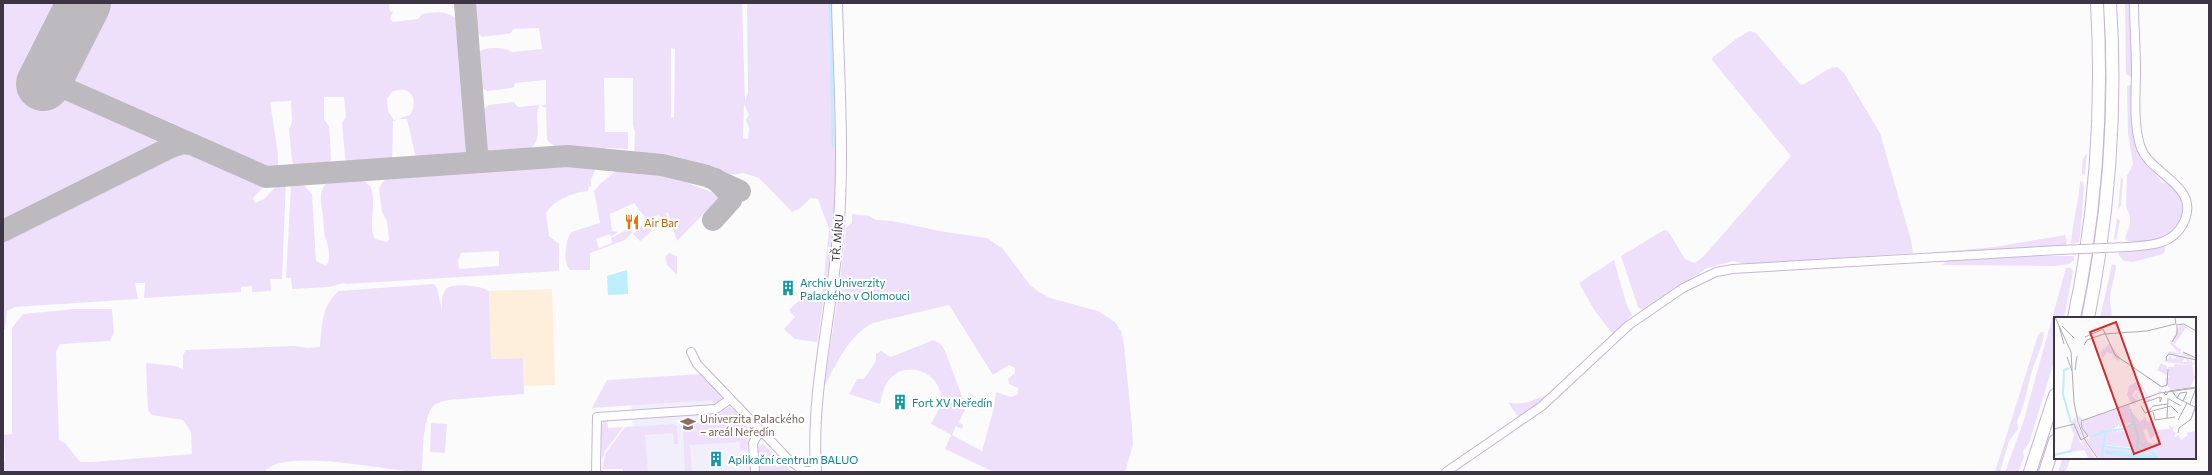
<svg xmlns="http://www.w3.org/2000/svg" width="2212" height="475" viewBox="0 0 2212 475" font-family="Commissioner,sans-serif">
<rect width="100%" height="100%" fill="#fbfbfb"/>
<polygon fill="#feefdc" points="552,289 555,385 524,386 523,358 491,359 489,291"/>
<polygon fill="#f2effd" points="714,392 767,451 760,472 635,472 631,397"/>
<g fill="#eee0fa" fill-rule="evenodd">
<polygon points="3,3 56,3 25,64 22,75 267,183 253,198 255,203 264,199 280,182 286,182 282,279 270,279 271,291 252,292 252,286 241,287 241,292 144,298 145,283 135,283 138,299 15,307 7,311 5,329 3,331"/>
<path d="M109,3H389L390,11L393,12L390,18L393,22L418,19L422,14C436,11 446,11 458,19L459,27L470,146L468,159L417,163L407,119H398L410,115C420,99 409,83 392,92L387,99L388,111L394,120H397L393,121L392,165L350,168L345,157L342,123L346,117L344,97H324V119L329,126L331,159L328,170L299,172L294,167L292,161L289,129L292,122L291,101L270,102L278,154V168L274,174L262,172L70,86Z"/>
<path d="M469,3H742L745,101L748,92L747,3H833L836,212H833L830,259L817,342L795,339L784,329L795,317L789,310L805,295L820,299L822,297L829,229L818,199L811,198L799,209L792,212L759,178L743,173C728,179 678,162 659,159C651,158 642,159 634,157L635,132L633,125V78H604L605,132H628V149L606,148V153L615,152L622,156L560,151L547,140L546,108L541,106L546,104V80L515,83L514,87L511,88L487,91L477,85C476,66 468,48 494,48C501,48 506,48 512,52L542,49L539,28L513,29L511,33L507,34L482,37L472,29ZM671,48L675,49L674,117L671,118ZM744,104L749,115L746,120L749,128L748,139L743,138Z"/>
<polygon points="2125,3 2132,3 2131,77 2126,74"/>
<path d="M1750,31L1756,33L1801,85C1815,81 1824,67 1838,67L1844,73L1880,133L1911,240L1913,253L1746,264L1733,261L1707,268L1643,310L1638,307L1621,256L1664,230L1668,231L1685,259L1695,263L1704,256L1791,156L1712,60L1713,57L1737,38Z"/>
<path d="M2131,85L2133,87C2134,104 2132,136 2137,151C2141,162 2161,176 2161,182C2185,184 2190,220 2172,233C2164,239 2152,241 2143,242C2137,242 2129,243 2125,239L2130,224V216L2126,206L2127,176L2133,164L2128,133L2127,89V86Z"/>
<path d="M514,102L518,107L540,105C534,112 540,129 537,139C535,145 529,150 525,155L492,157L484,145L480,113L488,105Z"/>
<path d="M2087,154L2085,173V175L2082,174C2082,168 2081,157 2087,154Z"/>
<path d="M555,161C567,161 590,159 595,170L591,180V187L589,186L588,191C576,192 554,199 546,213L549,236L559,244V271L346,284L344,283L329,287L292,289L291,278H286L291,184L295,181L302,183L312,194L316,261L326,266C332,259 328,244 325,237C323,230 324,222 323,215C316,183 326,177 358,176L370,186C378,202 367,226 375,239L386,242L389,240L387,221L382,212L379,189L382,183L391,174ZM499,251V266L459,269L458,261L461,253Z"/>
<path d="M617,170C647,168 681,180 709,191C713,192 716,195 720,197L677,241L668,213H666L670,225L665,226L659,215L649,219L652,231L640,241L633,234L645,222L644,219L645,217L634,203L610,214L612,231L618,232L611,237L610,234L596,239L599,248L612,243L611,238L630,228L633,232L625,240L590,253V270H570C562,262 566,240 571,232L600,223L594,191L601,183Z"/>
<polygon points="2121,177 2123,180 2121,205 2118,210"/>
<path d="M2083,181L2084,188L2080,237L2079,242L2073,244L2071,243C2073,222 2078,203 2080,182Z"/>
<path d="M852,214L869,216L876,220L892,221L945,232L987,238L1003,249L1030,285L1039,292L1050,298L1098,311L1115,322L1121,331L1124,345L1132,426L1133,445L1125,472H994L945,449L951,435L931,424C935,416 940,410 941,401C943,373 906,358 889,380C883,387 882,396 880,404L849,394L857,379H864L876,361V354L881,351L891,357L933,340L941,344L945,351L963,399L965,410L959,422L963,425L962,429L956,426L952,435L982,451L994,408L996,392L1011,397L1018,394V388L1009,384L1008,379L1015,373V368L1009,365L993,375L949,305L873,323C848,336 837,363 824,387L839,289L846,228L852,223Z"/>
<polygon points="2117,218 2120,221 2116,241 2114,239"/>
<polygon points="2065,235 2067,241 2066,245 1954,254 1952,251 1995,247"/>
<polygon points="2165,247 2165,251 2163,254 2133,262 2124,261 2118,254 2120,252"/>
<polygon points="669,253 677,256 677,275 667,265 665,257"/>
<polygon points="2040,256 2074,256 2074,260 2069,264 2055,266 1943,265 1946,260"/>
<polygon points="1614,260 1627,306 1632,315 1617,331 1612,333 1595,311 1579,283"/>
<path d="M2112,264L2116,265C2116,277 2110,288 2110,300C2110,306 2112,310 2112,318H2100Z"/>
<polygon points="2066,268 2071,268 2073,272 2064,318 2055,318 2055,356 2053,365 2029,443 2023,451 2024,457 2018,472 2005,472 2023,423"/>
<path d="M434,284L437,288L442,311C442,304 440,296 446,289C452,282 482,286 489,291L491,359L523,358L524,394L449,400C444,401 439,402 434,405C422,417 423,456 422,472C391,472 284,446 264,472H3V462L5,461L4,435L12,434V328L23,314L75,309H112L114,332L110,341L60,344L56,352L59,440L65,443L80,462H92L192,454L191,432L183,420L152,415L148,410L146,363L176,366L183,369V355L186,350L295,346L307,348L320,347C322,326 321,306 339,291Z"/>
<path d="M2041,332H2044C2043,346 2036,358 2032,371C2027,387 2025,407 2017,421L2018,429L2009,441L2000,472H1995L2038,335Z"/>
<polygon points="701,374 721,396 721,401 713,405 713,400 592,408 607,380"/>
<path d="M1550,393L1551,394L1497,434L1437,472L1518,417L1508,402C1523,407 1536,399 1550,393Z"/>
<polygon points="730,407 742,417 719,418 718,413"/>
<polygon points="607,420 608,428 623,427 605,451 602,459 601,426 604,421"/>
<polygon points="738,420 743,422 748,428 747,450 740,450 740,442 690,445 692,471 685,472 683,424"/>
<polygon points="431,423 447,424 445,453 430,452"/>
<polygon points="673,424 677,426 678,444 674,444 673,433 645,435 648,472 623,472 623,469 602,469 605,454 625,427"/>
<path d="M763,444L779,459L774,464L777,467L783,462L792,472H757C757,462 754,449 763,444Z"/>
<polygon points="2063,458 2071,458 2065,472 2058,472"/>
</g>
<polygon fill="#beedfc" points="627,270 628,294 608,295 607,276"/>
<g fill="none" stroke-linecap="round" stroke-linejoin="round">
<polyline stroke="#beedfc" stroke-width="2.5" points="830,3 833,145"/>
<g stroke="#bdbabf" stroke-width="22">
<polyline points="465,3 477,153 479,158 486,161"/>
<polyline points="51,69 50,78 55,84 266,177 567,156 662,165 707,176 740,191"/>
<polyline points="713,220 731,200 728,192 715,179"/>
<polyline points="3,231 171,147 183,143 189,144"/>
</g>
<polyline stroke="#bdbabf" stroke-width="54" points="43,84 84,3"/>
<g stroke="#c7b5d6" stroke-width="10">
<g id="minor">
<path d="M2127,247C2149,245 2171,246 2183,224C2203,185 2148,175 2140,145C2133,121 2136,94 2136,70C2136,48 2134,25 2134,3"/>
<polyline points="691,352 697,364 789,460 804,471 816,471"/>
<polyline points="596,472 597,417 716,409 730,399"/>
<polyline points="755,472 753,443 760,431"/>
<polyline points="1446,472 1542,406 1629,325 1683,288 1716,272 1733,269 1783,266 2059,250"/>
</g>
</g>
<g stroke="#c7b5d6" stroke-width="12">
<path id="major" d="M816,472C811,396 830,321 837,246C845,166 839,83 837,3"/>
</g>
<g stroke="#c7b5d6" stroke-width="14">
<g id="highway">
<path d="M2074,318C2096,214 2103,109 2097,3"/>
<path d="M2088,318C2109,214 2117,109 2110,3"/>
<polyline points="2030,472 2055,395"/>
<polyline points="2045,472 2055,441"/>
</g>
</g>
<use href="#minor" stroke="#fff" stroke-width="8"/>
<use href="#major" stroke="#fff" stroke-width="10"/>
<use href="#highway" stroke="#fff" stroke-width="12"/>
<g stroke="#c7b5d6" stroke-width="10" stroke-linecap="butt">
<polyline id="minor-bridge" points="2059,250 2127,247"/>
</g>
<use href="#minor-bridge" stroke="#fff" stroke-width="8"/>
</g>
<defs>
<g id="restaurant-bare" transform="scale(1.2)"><path d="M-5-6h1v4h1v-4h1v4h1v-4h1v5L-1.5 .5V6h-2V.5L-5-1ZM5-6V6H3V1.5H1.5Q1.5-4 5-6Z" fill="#e8710a" stroke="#fff" stroke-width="2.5" paint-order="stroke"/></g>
<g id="building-bare" transform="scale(1.2)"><path d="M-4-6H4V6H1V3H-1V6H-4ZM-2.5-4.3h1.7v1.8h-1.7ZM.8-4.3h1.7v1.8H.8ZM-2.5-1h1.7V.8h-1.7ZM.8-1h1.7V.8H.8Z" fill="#0f9aa8" stroke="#fff" stroke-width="2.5" paint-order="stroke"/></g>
<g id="university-bare" transform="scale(1.2)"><path d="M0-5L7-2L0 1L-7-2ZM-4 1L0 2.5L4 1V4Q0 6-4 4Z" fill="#8d6e63" stroke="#fff" stroke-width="2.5" paint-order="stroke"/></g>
</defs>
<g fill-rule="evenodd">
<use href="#restaurant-bare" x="632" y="222"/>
<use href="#building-bare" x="788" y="288"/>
<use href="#building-bare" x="900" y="402"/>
<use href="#university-bare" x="688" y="424"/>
<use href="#building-bare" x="716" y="459"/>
</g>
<g text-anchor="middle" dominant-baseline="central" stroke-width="4" stroke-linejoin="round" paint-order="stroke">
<g font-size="11" fill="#c56008" stroke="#fff" text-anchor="start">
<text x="644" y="222">Air Bar</text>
</g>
<g font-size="11" fill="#3d3543" stroke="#fff">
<text transform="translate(837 238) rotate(-85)">TŘ. MÍRU</text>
</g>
<g font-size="11" fill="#0d838f" stroke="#fff" text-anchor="start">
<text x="800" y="282">Archiv Univerzity<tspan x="800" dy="13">Palackého v Olomouci</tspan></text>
<text x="912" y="402">Fort XV Neředín</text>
<text x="728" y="459">Aplikační centrum BALUO</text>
</g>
<g font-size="11" fill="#785e54" stroke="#fff" text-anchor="start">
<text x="700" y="418">Univerzita Palackého<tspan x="700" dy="13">– areál Neředín</tspan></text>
</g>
</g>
<g transform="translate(2054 317)">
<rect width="142" height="142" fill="#fbfbfb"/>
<path d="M128,7L142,17L132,11L120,28L119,24L117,25L127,33L126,37L122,38L115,37L116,35L111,45L114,44L115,38L119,42L124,39V43L125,38L131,39L127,37L130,35L142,43L131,39L129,45H133L132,41L136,43V46L137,42L139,47L142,44V48L110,45L115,34L125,36L116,27L125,9ZM56,26L66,41L64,44L59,40L60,38L53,35L49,41L47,39V34ZM71,43L74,46L84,53L87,49L84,53L108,69L112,68L111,61L115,60L114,50H120V47L138,48L140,59H142L136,70L117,73L113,68L111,70L106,69L107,75L97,78L99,82L97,80L94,82H97L90,86L89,82L93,80L89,72L82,78L85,82L80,79L85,74L81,73L78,79L85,84H82V87H76L75,92L77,101L76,93L86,105L91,100L94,105L102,103L98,105L101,113L116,112L115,107L118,111L120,108L119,114L122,116L118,128L121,120L125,118L127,123L134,118L132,116L142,114V142H45L31,122L34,121L36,125L34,118L31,120L28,114L23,98L29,102L26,104V107L30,103L77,86L73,78L75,69L82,65L88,67L94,79L106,74L105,69ZM74,105L80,108L72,111L73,115L70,112V116L68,112L66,116L65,112L63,116L62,112H58L59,116L57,112L52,114L50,128L84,131V134L49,130L51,115L46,116L61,111V107L62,111L65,107L66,111L69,108L70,111L72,106L75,109ZM93,112L97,122L101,117L103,125L98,127L94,125L89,113ZM107,46L113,49L114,59L103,53ZM21,100L29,122L25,124L30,129L27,125L30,123L42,142H35L30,133L15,135L20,118L16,108Z" fill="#eee0fa" fill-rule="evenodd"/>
<path fill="none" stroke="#beedfc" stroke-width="2" d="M15,51L10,53L9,77L17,106M76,92L84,119L83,133M37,120L52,114M84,124L102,139M55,130L49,129L52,114L69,112L79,107M55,130L84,133M51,134L104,140M51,136L104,142M0,138L18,134M48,142L49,129"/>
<path fill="none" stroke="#afacb1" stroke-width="1" d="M1,0L17,35L20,85L24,105L31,123L44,142M121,1L122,8L130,7L142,14M5,9L10,27M8,9L20,21M31,20L49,12L61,38L108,70L113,68L114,52M118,25L123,17V9M30,28L33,23L50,17L93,14L121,7M129,35L142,41M13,40L18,54M113,44L112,40L115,37L142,43M21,53L23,39M112,74L110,76L112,78L115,74L142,70M118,74L123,81L141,90M123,81L126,76L133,75L129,84M115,82L127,89M89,86L106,80V85L108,80M136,87L142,71M87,89L91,96L117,89L124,96M95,94L99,89L113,87M99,95L101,103L121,100M113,101L114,81M124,103L133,86M0,112L20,107L27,123L34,119L28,111L27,104L106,76L142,71M124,116L125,111L137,102L142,88"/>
<path fill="#d62828" fill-opacity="0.15" stroke="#d62828" stroke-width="2" d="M62,5L106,127L80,137L36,15Z"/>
<rect width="142" height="142" fill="none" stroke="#3d3543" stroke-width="2"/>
</g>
<rect width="2212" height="475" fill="none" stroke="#3d3543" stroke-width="8"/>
</svg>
